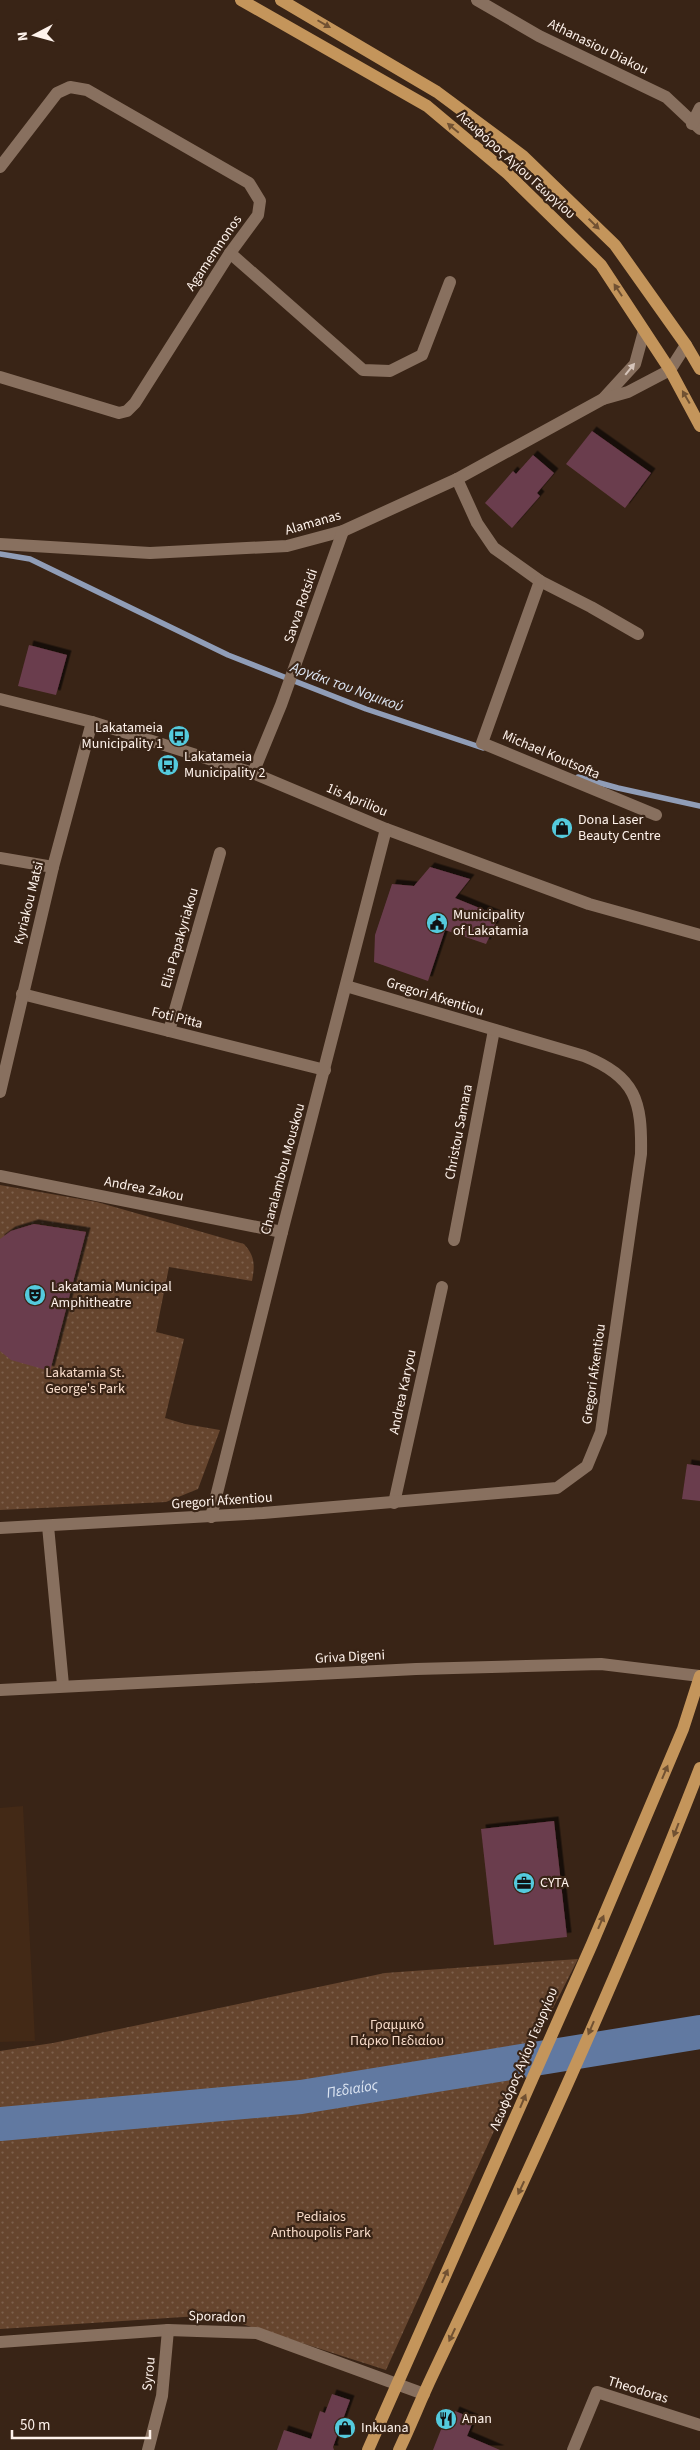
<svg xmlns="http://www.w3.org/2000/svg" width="700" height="2450" viewBox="0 0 700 2450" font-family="'Source Sans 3',sans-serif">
<defs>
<pattern id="park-dots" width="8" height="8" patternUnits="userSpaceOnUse" patternTransform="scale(1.25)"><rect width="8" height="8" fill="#66452e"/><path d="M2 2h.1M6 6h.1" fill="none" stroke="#7d604c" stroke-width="1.8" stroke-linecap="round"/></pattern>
<filter id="shadow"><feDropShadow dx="4.5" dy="-4.5" stdDeviation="0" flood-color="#0009"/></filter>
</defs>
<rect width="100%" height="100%" fill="#392416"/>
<polygon fill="#432916" points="23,1806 35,2041 0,2042 0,1808"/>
<g fill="url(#park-dots)">
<path d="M0,1185L97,1202L244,1244C255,1256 255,1265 252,1281L169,1267L156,1332L184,1339L165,1418L185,1424L220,1430L198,1489L166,1502L0,1510Z"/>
<polygon points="578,1959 522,2069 386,2370 214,2315 0,2329 0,2051 53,2043 385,1973"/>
</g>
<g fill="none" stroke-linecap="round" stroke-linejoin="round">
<g stroke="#909db7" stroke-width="5.5">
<polyline points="0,554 30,559 228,655 366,709 483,748"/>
<polyline points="578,777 618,788 700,806"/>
</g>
<path stroke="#6179a1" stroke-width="34" id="s1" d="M0,2124L301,2097L700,2032"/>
</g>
<g fill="#6b3d4d" filter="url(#shadow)">
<polygon points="592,431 651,473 625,508 566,464"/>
<polygon points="533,455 554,473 537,493 540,496 512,528 485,503 513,471 516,474"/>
<polygon points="29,645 67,655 56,695 18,686"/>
<polygon points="430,867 470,879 455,898 499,916 486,944 445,930 428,981 374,962 375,935 392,884 414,886"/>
<polygon points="34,1224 86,1232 50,1371 11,1360 0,1351 0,1239 11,1231"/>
<polygon points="687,1464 700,1466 700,1501 682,1499"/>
<polygon points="554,1821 567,1937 494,1945 481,1829"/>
<polygon points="332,2394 350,2400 333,2447 334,2450 277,2450 284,2430 311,2439 320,2411 325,2413"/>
<polygon points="455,2411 474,2419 467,2436 500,2450 433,2450 442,2427 447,2430"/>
</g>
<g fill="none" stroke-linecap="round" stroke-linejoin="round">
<g stroke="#88705f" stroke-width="12">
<polyline points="477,0 539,36 666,97 700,129"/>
<polyline points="692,124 700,108"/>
<polyline points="0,167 57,93 70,87 87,90 249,183 260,201 258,215 230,253 135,403 127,411 119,413 0,377"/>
<polyline points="230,253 363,370 390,371 422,355 450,282"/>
<polyline points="603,399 635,364 644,331"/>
<polyline points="457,479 477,523 494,548 540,581 591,607 638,634"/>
<polyline points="0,544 150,553 287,546 343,531 457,479 603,399 628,392 670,370 686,345"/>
<polyline points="540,581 482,743 656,815"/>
<polyline points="0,699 92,722 253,773 386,829 589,904 700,935"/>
<polyline points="253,773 281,705 343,531"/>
<polyline points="0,858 53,867"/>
<polyline points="22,994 325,1070"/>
<polyline points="169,1031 220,853"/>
<polyline points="0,1092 53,867 92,722"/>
<polyline points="0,1176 282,1232"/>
<polyline points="454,1240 494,1030"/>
<polyline points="394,1503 442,1287"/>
<polyline points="211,1517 282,1232 386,829"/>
<polyline points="48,1526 63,1685"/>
<path d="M0,1528L263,1513L557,1488L587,1466L601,1432L641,1154C642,1101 636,1077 584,1056L346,986"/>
<polyline points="0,1690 416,1669 601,1664 700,1676"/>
<polyline points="0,2342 168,2330 257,2333 424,2394"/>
<polyline points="148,2450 162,2396 168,2330"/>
<polyline points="573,2450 597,2392 700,2425"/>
</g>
<g stroke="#c4955b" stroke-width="12">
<polyline points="241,0 427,106 508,174 601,265 670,370 700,426"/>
<polyline points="281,0 437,92 523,156 615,245 686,345 700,369"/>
<polyline points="368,2450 592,1944 683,1729 700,1676"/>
<path d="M399,2450C411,2425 421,2399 433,2374C528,2174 620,1974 700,1768"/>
</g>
</g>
<defs><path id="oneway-solid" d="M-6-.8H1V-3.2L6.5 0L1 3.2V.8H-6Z" transform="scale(1.25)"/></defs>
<g fill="#715132">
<use href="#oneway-solid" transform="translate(324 24) rotate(30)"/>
<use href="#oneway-solid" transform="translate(453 128) rotate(-140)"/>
<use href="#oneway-solid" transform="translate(594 224) rotate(44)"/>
<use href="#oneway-solid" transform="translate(618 290) rotate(-123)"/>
<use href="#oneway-solid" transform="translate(686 397) rotate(-120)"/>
<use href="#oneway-solid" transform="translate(665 1772) rotate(-67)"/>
<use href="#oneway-solid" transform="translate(676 1830) rotate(111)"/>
<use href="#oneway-solid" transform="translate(601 1922) rotate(-67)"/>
<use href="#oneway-solid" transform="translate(591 2028) rotate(113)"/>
<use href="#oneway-solid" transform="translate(523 2101) rotate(-67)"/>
<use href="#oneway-solid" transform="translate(521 2188) rotate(115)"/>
<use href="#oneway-solid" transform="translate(445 2276) rotate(-66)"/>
<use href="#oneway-solid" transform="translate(452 2335) rotate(115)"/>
</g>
<use fill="#d5c4ba" href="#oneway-solid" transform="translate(630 369) rotate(-51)"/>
<defs>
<g id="bus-disc" transform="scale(1.125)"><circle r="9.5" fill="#54cadd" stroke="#392416"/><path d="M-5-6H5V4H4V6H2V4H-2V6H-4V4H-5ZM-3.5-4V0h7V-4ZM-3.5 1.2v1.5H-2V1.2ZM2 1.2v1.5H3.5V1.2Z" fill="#111"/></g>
<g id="shop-disc" transform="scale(1.125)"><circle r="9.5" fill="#54cadd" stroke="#392416"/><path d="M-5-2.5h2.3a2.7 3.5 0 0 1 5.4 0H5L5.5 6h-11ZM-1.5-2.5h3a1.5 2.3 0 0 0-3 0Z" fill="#111"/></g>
<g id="civic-disc" transform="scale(1.125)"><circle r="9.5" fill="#54cadd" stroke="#392416"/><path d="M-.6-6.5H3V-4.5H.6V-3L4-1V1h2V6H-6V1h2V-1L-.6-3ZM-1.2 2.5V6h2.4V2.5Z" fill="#111"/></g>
<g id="theatre-disc" transform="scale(1.125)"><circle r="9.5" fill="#54cadd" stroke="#392416"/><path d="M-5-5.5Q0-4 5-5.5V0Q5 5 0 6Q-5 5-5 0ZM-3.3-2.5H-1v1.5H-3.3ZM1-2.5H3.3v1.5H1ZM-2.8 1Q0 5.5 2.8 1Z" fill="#111"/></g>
<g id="office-disc" transform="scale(1.125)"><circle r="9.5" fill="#54cadd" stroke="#392416"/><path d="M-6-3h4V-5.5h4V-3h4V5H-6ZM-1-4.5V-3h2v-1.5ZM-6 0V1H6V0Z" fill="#111"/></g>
<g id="restaurant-disc" transform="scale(1.125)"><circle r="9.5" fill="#54cadd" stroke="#392416"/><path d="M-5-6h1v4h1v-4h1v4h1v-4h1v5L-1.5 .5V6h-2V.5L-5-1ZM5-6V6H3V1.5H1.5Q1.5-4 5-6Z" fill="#111"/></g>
</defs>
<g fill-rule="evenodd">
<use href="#bus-disc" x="179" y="736"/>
<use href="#bus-disc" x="168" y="765"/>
<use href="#shop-disc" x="562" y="828"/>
<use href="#civic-disc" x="437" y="923"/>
<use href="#theatre-disc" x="35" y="1295"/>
<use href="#office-disc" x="524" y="1883"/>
<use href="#restaurant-disc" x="446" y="2419"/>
<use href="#shop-disc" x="345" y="2428"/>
</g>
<g text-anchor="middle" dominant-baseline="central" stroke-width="4.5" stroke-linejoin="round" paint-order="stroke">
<g font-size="14" fill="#fef2eb" stroke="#392416">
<text transform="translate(598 47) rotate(26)">Athanasiou Diakou</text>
<text transform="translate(516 165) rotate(42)">Λεωφόρος Αγίου Γεωργίου</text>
<text transform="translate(214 253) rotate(-56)">Agamemnonos</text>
<text transform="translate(313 523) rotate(-16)">Alamanas</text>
<text transform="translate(301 606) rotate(-71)">Savva Rotsidi</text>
<text transform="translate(551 755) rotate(23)">Michael Koutsofta</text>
<text transform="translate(357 800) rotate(23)">1is Apriliou</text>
<text transform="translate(29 903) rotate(-76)">Kyriakou Matsi</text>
<text transform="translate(180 938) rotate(-74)">Elia Papakyriakou</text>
<text transform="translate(435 997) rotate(17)">Gregori Afxentiou</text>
<text transform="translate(177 1018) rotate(14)">Foti Pitta</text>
<text transform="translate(459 1132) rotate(-79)">Christou Samara</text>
<text transform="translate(283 1169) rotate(-75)">Charalambou Mouskou</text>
<text transform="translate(144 1189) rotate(11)">Andrea Zakou</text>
<text transform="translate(594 1374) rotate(-82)">Gregori Afxentiou</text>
<text transform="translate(403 1392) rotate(-78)">Andrea Karyou</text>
<text transform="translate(222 1501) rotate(-4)">Gregori Afxentiou</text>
<text transform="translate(350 1657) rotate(-3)">Griva Digeni</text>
<text transform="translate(524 2059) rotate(-67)">Λεωφόρος Αγίου Γεωργίου</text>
<text transform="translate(217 2317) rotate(2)">Sporadon</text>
<text transform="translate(149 2374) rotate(-84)">Syrou</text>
<text transform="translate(638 2390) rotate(17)">Theodoras</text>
</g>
<g font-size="14" fill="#fef2eb" stroke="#392416" text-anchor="start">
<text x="163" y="728" text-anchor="end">Lakatameia<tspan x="163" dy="16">Municipality 1</tspan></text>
<text x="184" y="757">Lakatameia<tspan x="184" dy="16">Municipality 2</tspan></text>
<text x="578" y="820">Dona Laser<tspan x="578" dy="16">Beauty Centre</tspan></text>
<text x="453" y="915">Municipality<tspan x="453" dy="16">of Lakatamia</tspan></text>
<text x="51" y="1287">Lakatamia Municipal<tspan x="51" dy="16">Amphitheatre</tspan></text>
<text x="540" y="1883">CYTA</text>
<text x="462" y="2419">Anan</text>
<text x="361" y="2428">Inkuana</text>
</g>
<g font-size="14" fill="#f8dcca" stroke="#392416">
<text x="85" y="1373">Lakatamia St.<tspan x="85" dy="16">George's Park</tspan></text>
<text x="397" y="2025">Γραμμικό<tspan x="397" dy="16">Πάρκο Πεδιαίου</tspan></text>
<text x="321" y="2217">Pediaios<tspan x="321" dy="16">Anthoupolis Park</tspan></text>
</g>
<g font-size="15" font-style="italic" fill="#dde5f2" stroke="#392416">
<text transform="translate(347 687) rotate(20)">Αργάκι του Νομικού</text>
<text stroke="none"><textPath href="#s1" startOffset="354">Πεδιαίος</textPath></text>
</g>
</g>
<g transform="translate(35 35) rotate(264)" stroke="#392416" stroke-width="4" paint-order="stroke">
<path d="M0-4L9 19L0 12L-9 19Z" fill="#fef2eb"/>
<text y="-8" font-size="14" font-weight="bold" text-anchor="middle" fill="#fef2eb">N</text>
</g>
<path d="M12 2430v8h138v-8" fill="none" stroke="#fef2eb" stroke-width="2.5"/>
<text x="20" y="2430" font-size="15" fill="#fef2eb" stroke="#392416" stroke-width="4" paint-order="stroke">50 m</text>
</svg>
